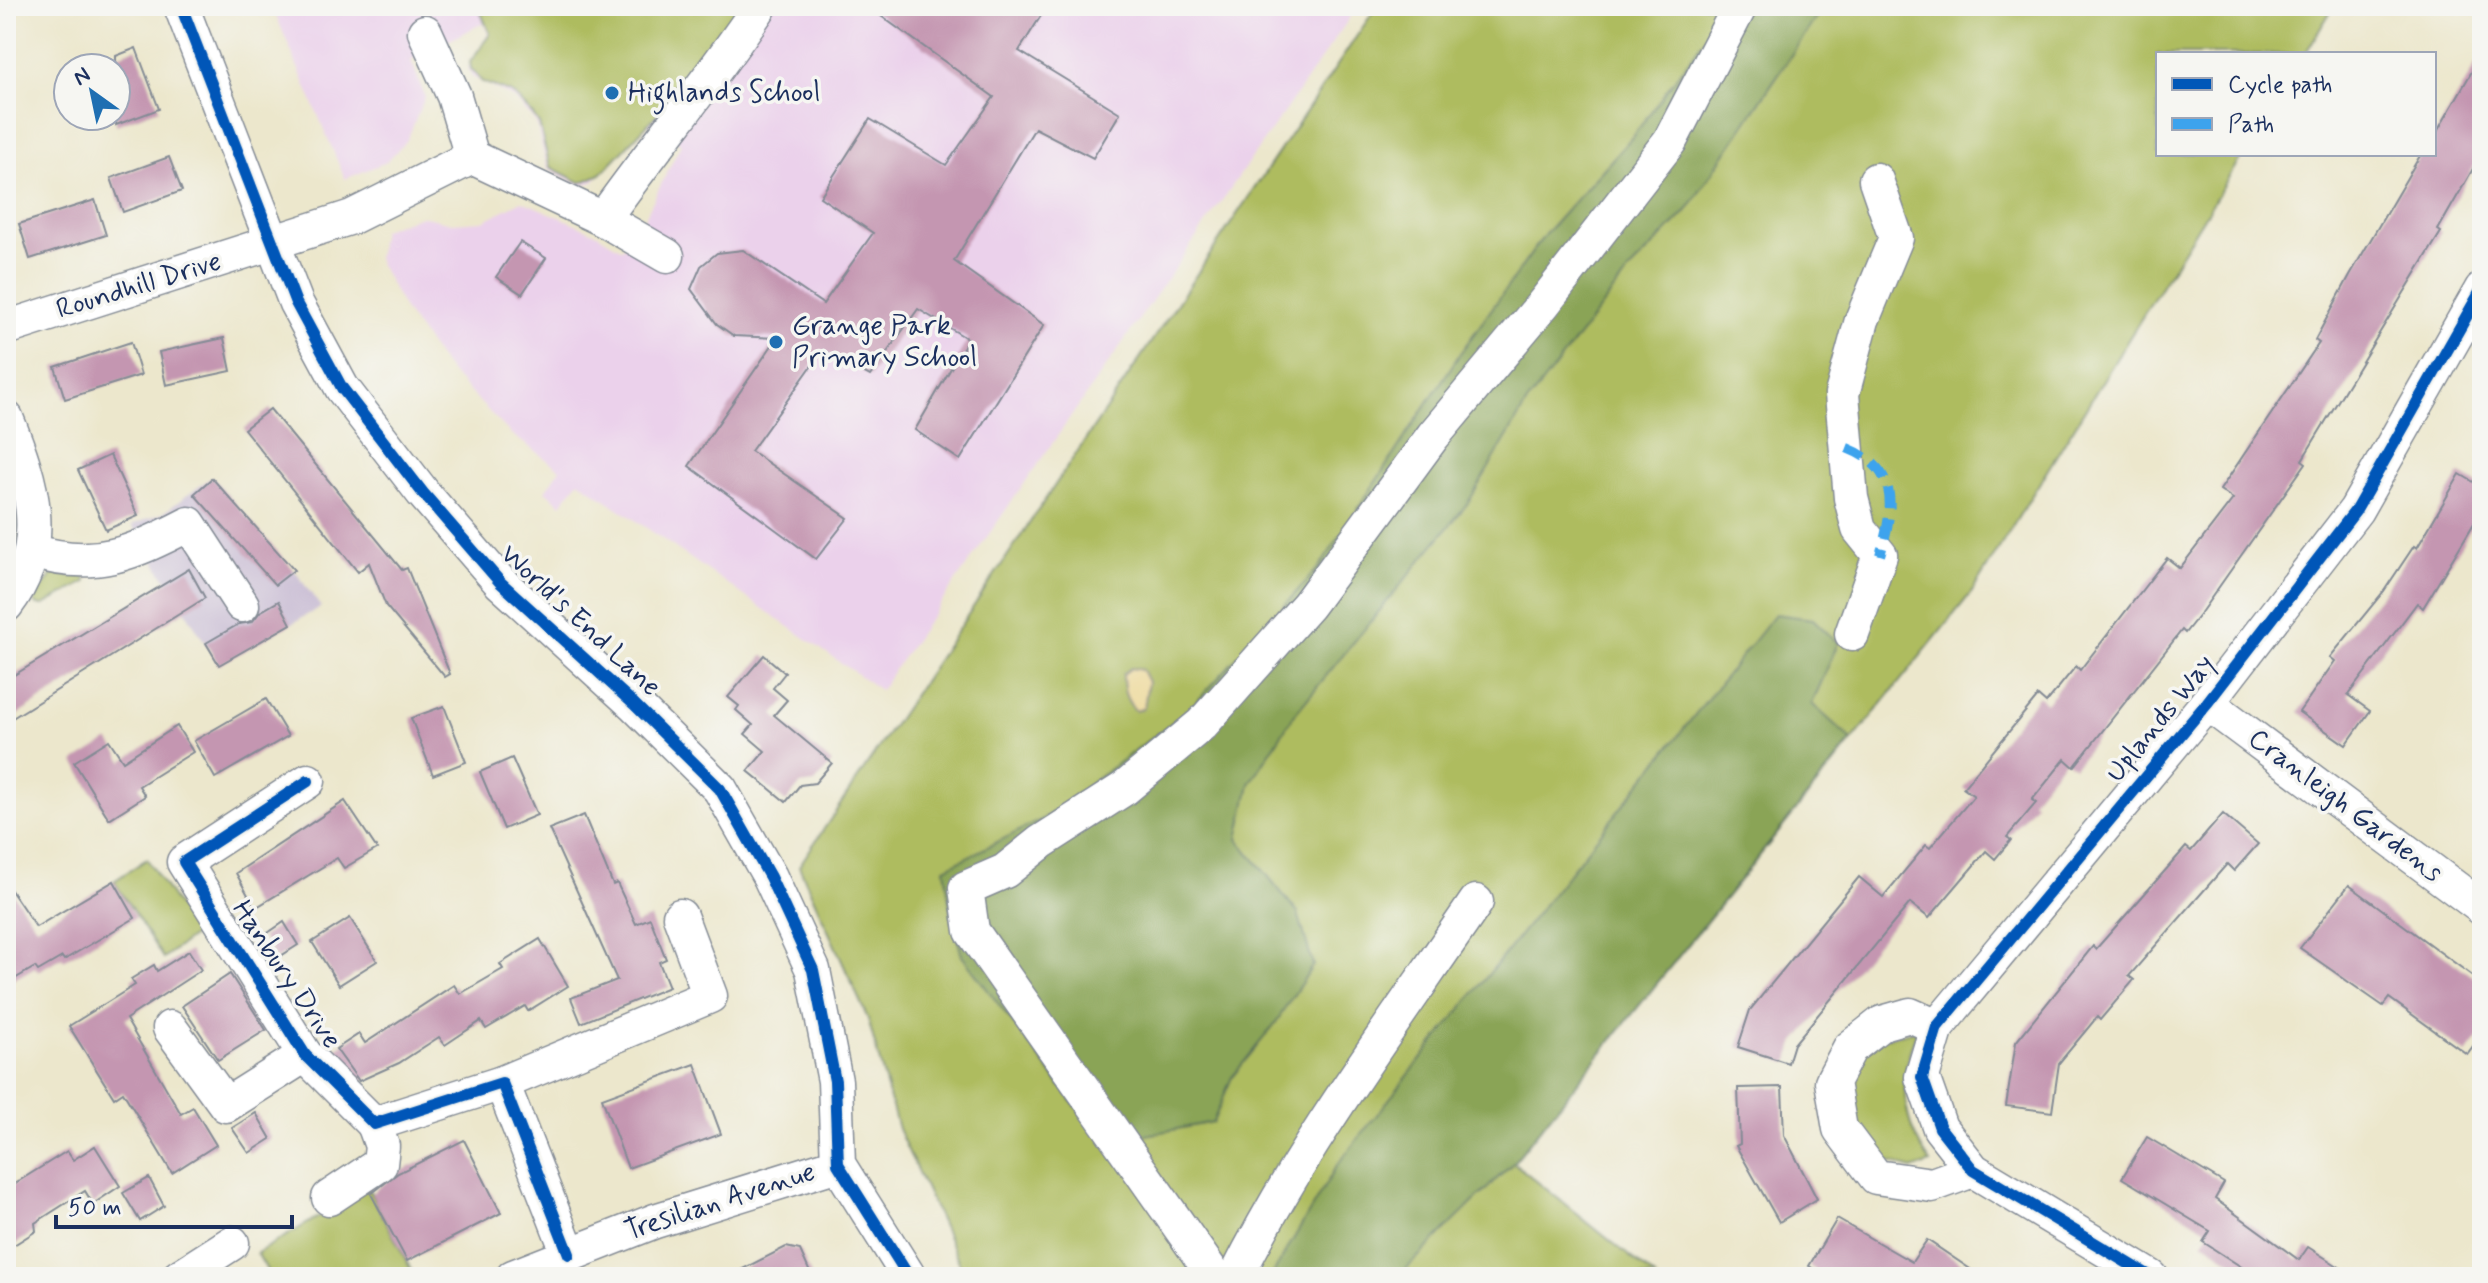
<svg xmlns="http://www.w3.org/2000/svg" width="2488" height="1283" viewBox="0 0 2488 1283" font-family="Mynerve,sans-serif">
<rect width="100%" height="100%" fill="#f6f6f2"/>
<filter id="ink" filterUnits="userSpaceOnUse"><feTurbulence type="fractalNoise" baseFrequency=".0125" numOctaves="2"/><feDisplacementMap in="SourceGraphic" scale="16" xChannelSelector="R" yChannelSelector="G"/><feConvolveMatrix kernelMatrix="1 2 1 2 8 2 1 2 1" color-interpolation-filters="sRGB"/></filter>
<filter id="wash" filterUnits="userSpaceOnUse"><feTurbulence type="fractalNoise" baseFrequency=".006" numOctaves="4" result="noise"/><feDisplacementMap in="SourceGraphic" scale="32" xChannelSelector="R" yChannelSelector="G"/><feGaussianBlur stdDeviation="1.8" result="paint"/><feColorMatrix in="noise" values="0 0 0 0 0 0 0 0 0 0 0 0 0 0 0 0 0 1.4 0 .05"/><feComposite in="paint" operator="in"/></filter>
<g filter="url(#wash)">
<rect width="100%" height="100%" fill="#ece7cc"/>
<polygon fill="#ebd1eb" points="272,6 1358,6 880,690 579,481 561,504 545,491 560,469 511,434 450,372 406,313 377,259 382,230 421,216 452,223 483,221 522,201 594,232 622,249 645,217 681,144 655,124 649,125 593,182 581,186 548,170 536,123 515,99 472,77 468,68 488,34 483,23 411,60 425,97 407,140 386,162 345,179"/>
<polygon fill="#cbbfd5" points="212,477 294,570 321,607 219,665 132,525 163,513"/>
<g fill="#aebc5f" stroke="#64765e" stroke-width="2">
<polygon points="478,6 740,6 695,74 601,174 581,183 550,167 539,124 532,114 512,93 482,82 471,69 470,62 490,34"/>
<polygon points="1377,6 2334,6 2305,54 2158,54 2158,154 2243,154 1972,592 1513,1162 1655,1277 966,1277 898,1129 868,1019 799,866"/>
<polygon points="52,574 86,577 86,582 44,605 37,605 34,601"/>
<polygon points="147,859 196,934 163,958 114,881"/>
<path d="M1918,1029C1897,1076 1901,1122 1931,1163L1912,1169L1877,1158L1846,1110L1851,1067L1868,1042Z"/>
<polygon points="368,1188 415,1277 271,1277 257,1253"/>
</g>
<g fill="#8aa456" stroke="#526a5a" stroke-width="2">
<polygon points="1717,6 1824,6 1686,212 1629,271 1527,403 1468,503 1294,715 1250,784 1238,839 1298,913 1313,965 1275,1024 1232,1077 1213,1122 1141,1136 1094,1130 962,956 951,916 945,868 1045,818 1190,709 1321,565 1463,349 1546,233 1633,136 1705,38"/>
<polygon points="1775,614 1813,619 1838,643 1812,704 1852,740 1513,1163 1398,1277 1271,1277 1337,1165"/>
</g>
<path fill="#eeda9e" stroke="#84847e" stroke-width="2" d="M1131,668L1142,670L1148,682L1144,708L1136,711C1125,700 1123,690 1123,674Z"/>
<g id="blocks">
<g fill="#c496b1">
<polygon points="867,6 1047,6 1019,51 1120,113 1093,158 1035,128 954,261 1044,325 960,460 915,430 968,339 918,309 870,376 823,350 751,451 848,518 816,559 689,466 777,338 734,336 717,324 691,289 701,266 717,253 743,250 823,304 873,233 820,197 870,119 946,165 994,97"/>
<polygon points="136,48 159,109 116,125 116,56"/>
<polygon points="2482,54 2482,153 2438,230 2441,232 2302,460 2306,463 2200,614 2185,633 2182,630 2074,767 2065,759 2032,800 2036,803 2007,837 2011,840 1995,859 1986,851 1929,918 1910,903 1794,1044 1788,1063 1738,1047 1750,1010 1859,877 1883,897 1926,845 1930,848 1974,796 1963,788 2038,696 2046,703 2076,666 2080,670 2167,558 2180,568 2233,499 2220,490 2319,343 2315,340 2350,275 2421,154 2434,154 2434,137"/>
<polygon points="169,157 182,191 123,212 111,178"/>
<polygon points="95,200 106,235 30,259 19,224"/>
<polygon points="520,242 546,258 522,294 496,277"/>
<polygon points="224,338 231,371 166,385 159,352"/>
<polygon points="131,342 141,375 65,399 55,367"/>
<polygon points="270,409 402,570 407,568 450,674 445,677 386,606 369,563 358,572 244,429"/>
<polygon points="110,455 138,516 106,530 78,470"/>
<polygon points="2460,474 2482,487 2482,510 2423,608 2417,603 2348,695 2370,711 2346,745 2299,712 2335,661 2330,657 2384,591 2414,546 2417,548"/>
<polygon points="212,478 294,570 275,585 194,494"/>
<polygon points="189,569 205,598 6,722 6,680"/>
<polygon points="279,601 291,624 219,665 206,643 239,624 252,622 260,612"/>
<polygon points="764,655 785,673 773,688 787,700 774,715 832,763 815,783 800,785 786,802 748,771 765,751 745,734 753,725 736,710 739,706 728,697"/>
<polygon points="266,699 288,736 215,778 194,741"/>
<polygon points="444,706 466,762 433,775 411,718"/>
<polygon points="177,726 193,752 139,786 145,796 109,819 74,762 109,740 123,761"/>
<polygon points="512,758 537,815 504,829 480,772"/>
<polygon points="345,801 377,849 344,868 337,858 255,908 236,873"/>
<polygon points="2223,814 2258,844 2234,871 2227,864 2129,976 2134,980 2100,1020 2097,1017 2059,1063 2052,1112 2006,1106 2016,1042 2093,946 2096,949 2186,847 2191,851"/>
<polygon points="584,815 613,885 617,883 636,924 650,918 666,959 659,962 669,987 581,1023 571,998 617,980 549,829"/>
<polygon points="114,881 135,918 64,960 62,957 38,971 35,967 6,984 6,883 36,927"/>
<polygon points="2349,885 2482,983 2482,1034 2467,1054 2389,998 2383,1006 2300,948"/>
<polygon points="350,918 377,961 339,985 312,942"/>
<polygon points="284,922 298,945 276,959 262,937"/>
<polygon points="540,939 568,986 528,1011 525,1006 486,1029 481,1021 445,1045 439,1037 399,1063 359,1081 336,1049 359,1034 365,1043 454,985 460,994 503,969 500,964"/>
<polygon points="189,951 201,970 126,1019 181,1114 193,1107 216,1145 172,1173 123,1092 114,1098 69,1026 135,985 131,979 154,965 157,971"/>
<polygon points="230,974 266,1030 218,1060 182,1006"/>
<polygon points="695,1064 721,1134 628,1168 602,1098"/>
<polygon points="1782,1087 1784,1135 1817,1199 1779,1222 1736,1146 1740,1144 1738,1088"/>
<polygon points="256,1113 271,1139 249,1153 232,1128"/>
<polygon points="2147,1137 2224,1183 2215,1199 2299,1260 2308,1247 2355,1277 2257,1277 2203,1242 2210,1231 2122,1178"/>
<polygon points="464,1140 501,1213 407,1261 371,1194 398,1173"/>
<polygon points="95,1146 120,1186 93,1204 85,1191 35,1223 36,1231 6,1250 6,1189 67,1151 73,1160"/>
<polygon points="149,1178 164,1206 140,1221 123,1193"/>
<polygon points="1837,1219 1912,1262 1927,1240 1982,1277 1827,1277 1809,1266"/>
<polygon points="786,1247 800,1250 812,1277 727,1277"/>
</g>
</g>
</g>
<g filter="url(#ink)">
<use href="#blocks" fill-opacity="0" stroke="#848b95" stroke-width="2"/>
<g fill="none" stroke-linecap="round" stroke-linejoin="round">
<g stroke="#848b95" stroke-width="37">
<g id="minor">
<polyline points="181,6 296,303 342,388 423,493 500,582 634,704 720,789 770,877 813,970 835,1081 838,1164 909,1277"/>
<path d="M472,157L603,219C654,147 711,80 760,6"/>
<polyline points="603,219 667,256"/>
<polyline points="6,328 352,217 472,157 454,96 425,32"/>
<path d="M6,418C32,482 52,545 6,605"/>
<path d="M32,551C95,571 133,553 189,524L242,605"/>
<polyline points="1852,634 1880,555 1859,529 1851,498 1842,394 1862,320 1896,238 1876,180"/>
<polyline points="2207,703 2482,908"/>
<polyline points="308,781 184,862 305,1055 374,1124 502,1083 569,1254"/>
<polyline points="1937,1027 1910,1015 1882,1023 1850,1048 1832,1082 1840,1129 1876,1177 1932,1185 1973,1170"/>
<polyline points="170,1028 226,1105 305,1055"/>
<polyline points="502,1083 710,996 680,916"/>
<polyline points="329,1198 380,1164 382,1146 374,1124"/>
<polyline points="179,1277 232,1243"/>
<polyline points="513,1277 655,1221 838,1164"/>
<polyline points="1215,1277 972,931 966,888 1005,871 1041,842 1125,788 1202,724 1308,605 1433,436 1544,303 1670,141 1740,6"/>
<path d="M1236,1277C1302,1145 1393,1024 1476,902"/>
<polyline points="2151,1277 1973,1170 1940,1128 1922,1077 1937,1027 2207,703 2356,510 2482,289"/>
</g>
</g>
<use href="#minor" stroke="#fff" stroke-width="34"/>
<path stroke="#3da3ed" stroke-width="10" stroke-dasharray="20 10" stroke-linecap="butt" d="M1847,448C1900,469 1894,508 1880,555"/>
<g stroke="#f6f6f2" stroke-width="17">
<g id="cycleway">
<polyline points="181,6 296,303 342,388 423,493 500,582 634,704 720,789 770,877 813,970 835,1081 838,1164 909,1277"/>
<polyline points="308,781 184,862 305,1055 374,1124 502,1083 569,1254"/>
<polyline points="2151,1277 1973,1170 1940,1128 1922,1077 1937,1027 2207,703 2356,510 2482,289"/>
</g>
</g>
<use href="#cycleway" stroke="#0057b8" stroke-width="12"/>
</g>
</g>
<g fill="#1f6fb2" stroke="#f6f6f2" stroke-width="3">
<circle cx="612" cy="93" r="8"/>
<circle cx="776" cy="342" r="8"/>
</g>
<g text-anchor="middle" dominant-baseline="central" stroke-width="7" stroke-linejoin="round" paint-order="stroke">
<g font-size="28" fill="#1b2f5e" stroke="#f6f6f2" text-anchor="start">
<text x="628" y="93">Highlands School</text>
<text x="792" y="326">Grange Park<tspan x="792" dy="32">Primary School</tspan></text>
</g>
<g font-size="28" fill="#1b2f5e" stroke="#f6f6f2">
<text transform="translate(139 286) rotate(-17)">Roundhill Drive</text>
<text transform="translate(580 621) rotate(43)">World's End Lane</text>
<text transform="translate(2161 719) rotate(-51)">Uplands Way</text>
<text transform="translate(2345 806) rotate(37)">Cranleigh Gardens</text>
<text transform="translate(286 975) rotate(56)">Hanbury Drive</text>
<text transform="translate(720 1202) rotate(-18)">Tresilian Avenue</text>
</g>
</g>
<rect width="2488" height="1283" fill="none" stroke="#f6f6f2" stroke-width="32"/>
<rect x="2156" y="52" width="280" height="104" fill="#f6f6f2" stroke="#9ea6b7" stroke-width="2"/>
<rect x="2172" y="78" width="40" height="12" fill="#0057b8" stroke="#9ea6b7" stroke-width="2"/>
<text x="2228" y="92" font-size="24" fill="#1b2f5e">Cycle path</text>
<rect x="2172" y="118" width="40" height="12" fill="#3da3ed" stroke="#9ea6b7" stroke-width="2"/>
<text x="2228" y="132" font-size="24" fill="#1b2f5e">Path</text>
<g transform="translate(92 92) rotate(327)"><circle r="38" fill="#f6f6f2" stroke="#9ea6b7" stroke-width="2"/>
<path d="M0-6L14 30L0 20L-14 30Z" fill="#1f6fb2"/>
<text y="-12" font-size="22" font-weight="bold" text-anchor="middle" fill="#1b2f5e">N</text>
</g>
<path d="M56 1215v12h236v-12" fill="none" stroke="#1b2f5e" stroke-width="4"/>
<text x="68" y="1215" font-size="24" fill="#1b2f5e" stroke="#f6f6f2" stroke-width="6" paint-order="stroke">50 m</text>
</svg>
